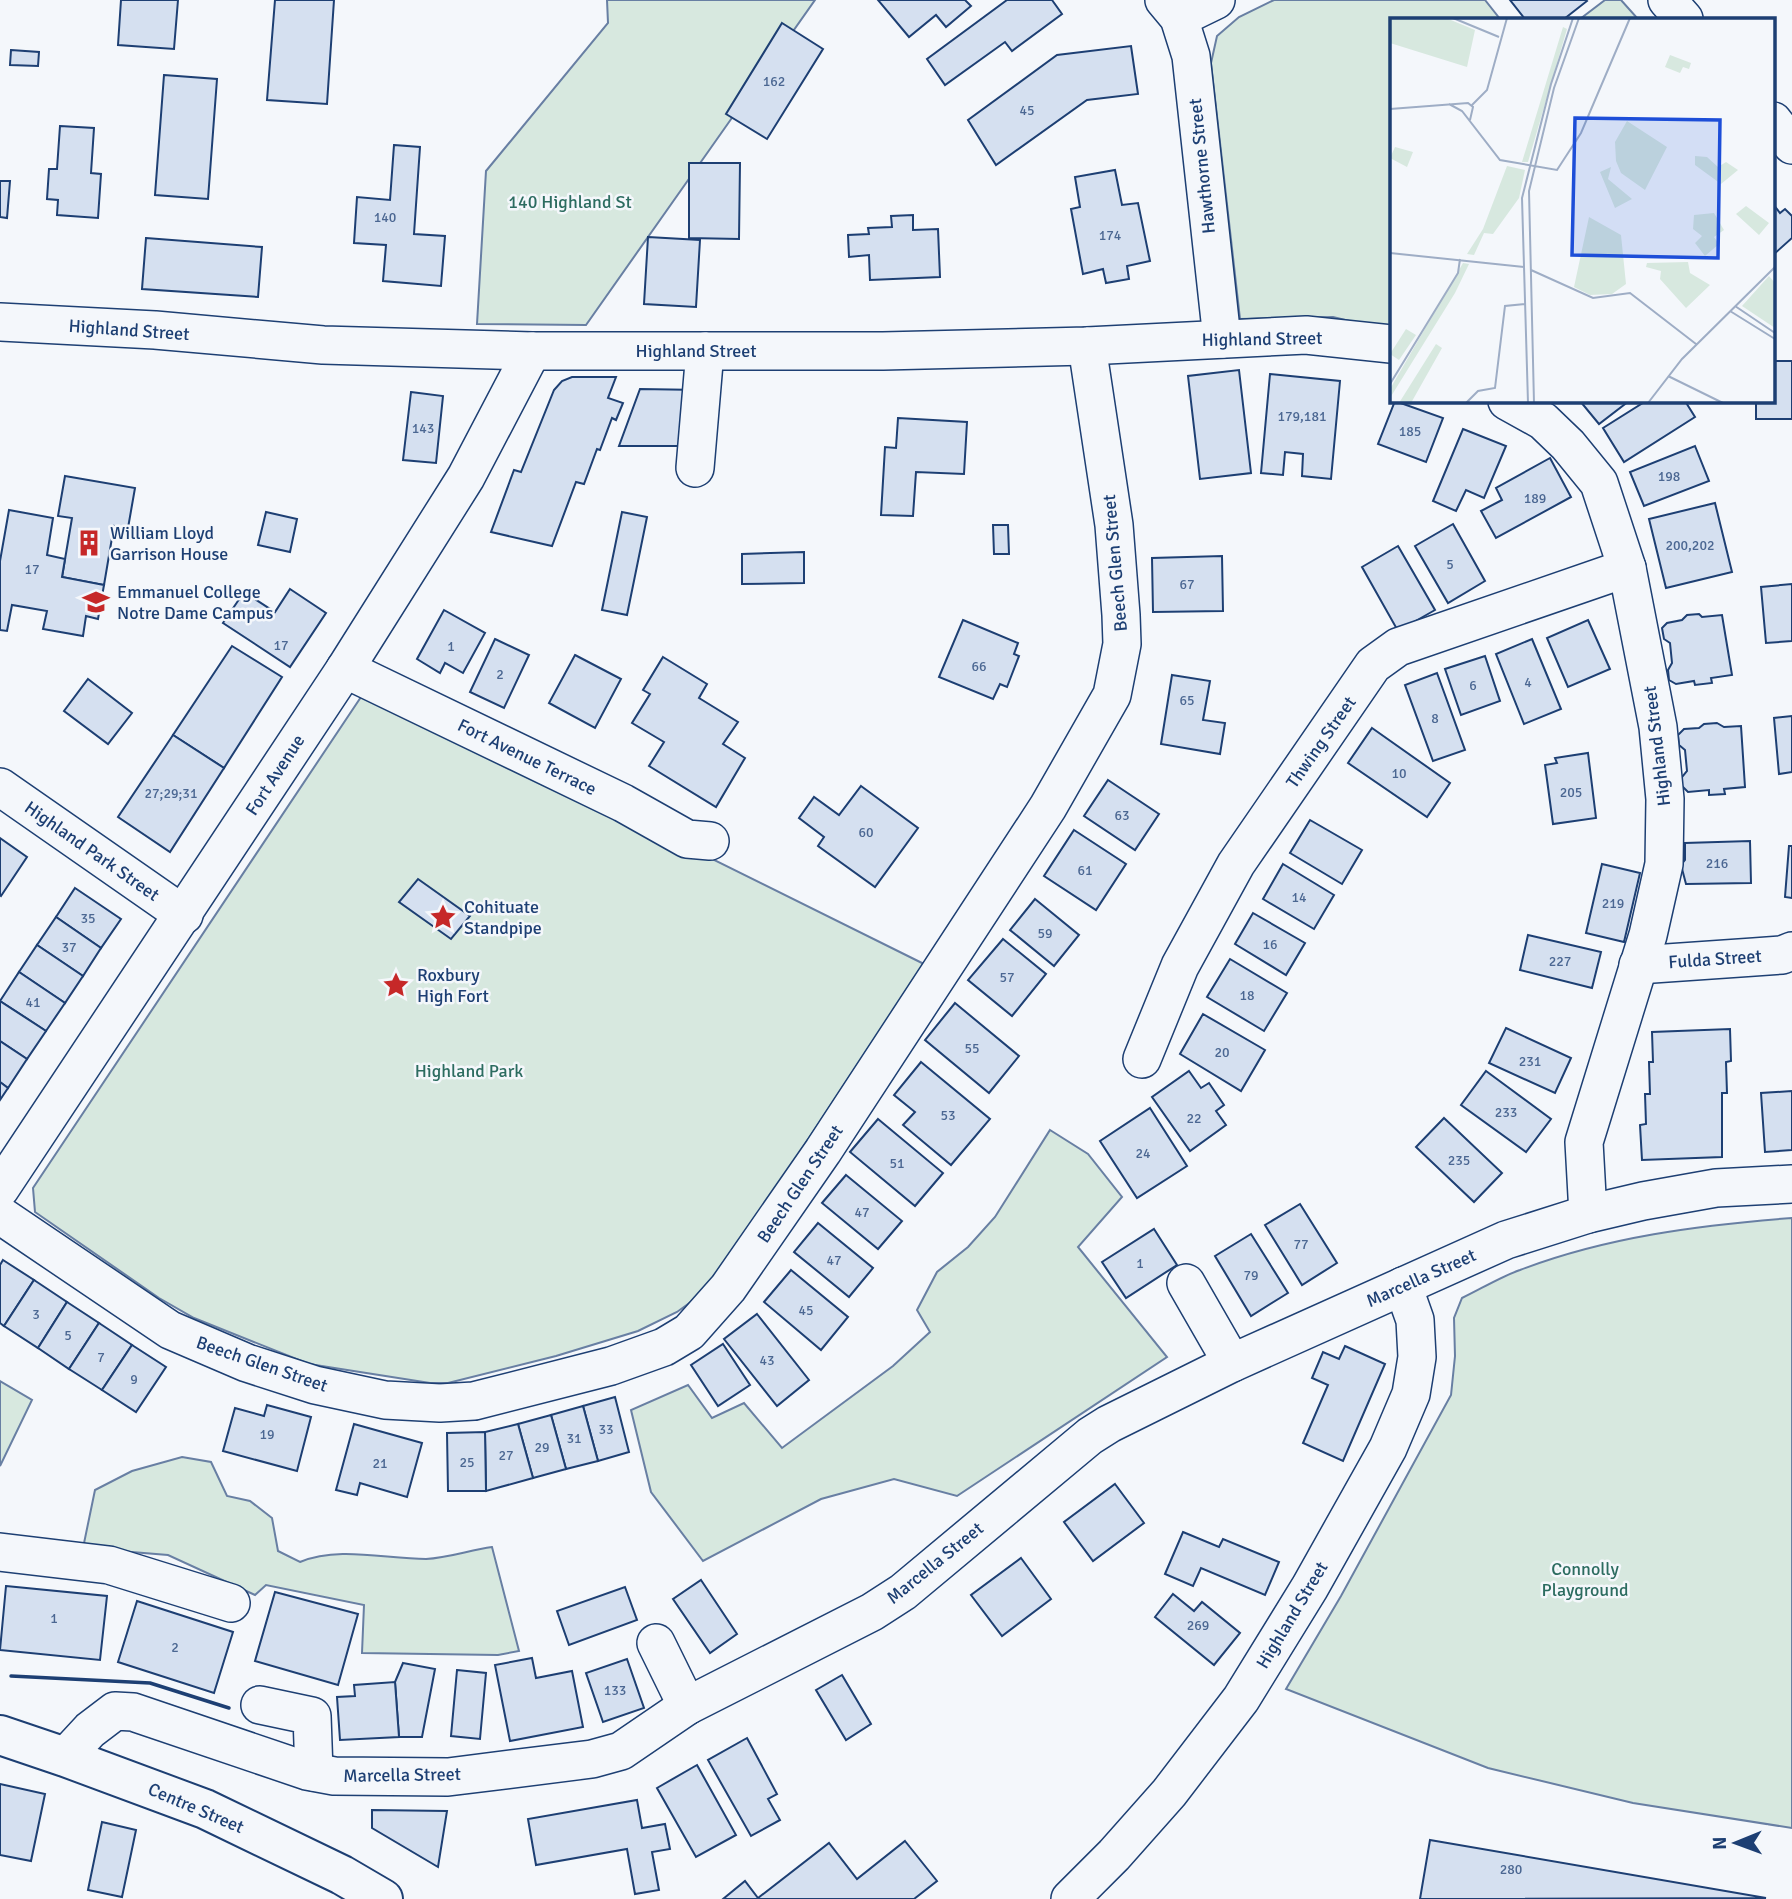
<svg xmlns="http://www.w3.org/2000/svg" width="1792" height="1899" viewBox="0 0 1792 1899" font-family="Signika,sans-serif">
<rect width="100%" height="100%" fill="#f4f7fb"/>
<g fill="#d7e8df" stroke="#687fa3" stroke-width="2">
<polygon points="607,0 815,0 586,325 477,324 486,171 608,23"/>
<polygon points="1274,0 1485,0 1500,19 1391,19 1391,331 1333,317 1240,319 1211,63 1217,36 1239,17"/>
<polygon points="1605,0 1621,0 1638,19 1580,19"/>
<polygon points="367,688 924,964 710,1288 677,1312 638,1331 556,1356 448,1383 430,1383 309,1364 194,1318 159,1298 35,1212 33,1188"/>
<polygon points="1050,1130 1088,1154 1122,1197 1078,1247 1167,1357 957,1496 894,1479 821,1499 703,1561 651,1492 631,1410 688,1385 712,1418 744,1403 782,1448 893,1366 930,1332 917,1310 937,1272 968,1247 995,1217"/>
<path d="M1792,1218V1828L1633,1803L1488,1768L1286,1689L1341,1596L1451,1395L1455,1356L1454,1318L1462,1298C1481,1289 1500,1277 1520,1270C1606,1237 1700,1225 1792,1218Z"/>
<polygon points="0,1381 32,1400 0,1466"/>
<path d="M182,1457L211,1462L227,1496L250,1501L272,1518L278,1551L300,1562C339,1546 385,1559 426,1559C448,1558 470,1550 492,1547L519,1651L498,1655L362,1653L364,1605L266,1585L255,1595L168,1555L83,1548L95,1490L132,1471Z"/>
</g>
<g fill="#d5e0f0" stroke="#1d3f73" stroke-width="2">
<polygon points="121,0 178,0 174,49 118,45"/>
<polygon points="275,0 334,0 327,104 267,100"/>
<polygon points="878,0 965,0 971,6 946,27 936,15 909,37"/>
<polygon points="1007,0 1052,0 1062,14 1012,51 1005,42 945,85 927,59"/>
<polygon points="1510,0 1586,0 1587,1 1564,19 1525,19"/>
<polygon points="782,23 823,49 767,139 726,114"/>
<polygon points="1131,46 1138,94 1087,100 996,165 968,120 1057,55"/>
<polygon points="11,50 39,52 38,66 10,65"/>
<polygon points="164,75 217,79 208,199 155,195"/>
<polygon points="60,126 94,128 91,173 101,174 98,218 57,215 58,200 47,199 49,169 57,169"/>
<polygon points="394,145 420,147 414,234 445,236 441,286 383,281 386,245 354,243 357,197 390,200"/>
<polygon points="689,163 740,163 739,239 689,238"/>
<polygon points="1115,170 1122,205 1138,203 1150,261 1127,266 1129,279 1106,283 1103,269 1083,274 1071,209 1080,207 1075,177"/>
<polygon points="0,181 10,181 7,218 0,217"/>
<polygon points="1773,204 1780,213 1785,209 1792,216 1792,238 1773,255"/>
<polygon points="913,215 913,230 938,229 940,277 870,280 869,255 849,257 848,235 869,234 868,228 892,227 891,216"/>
<polygon points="648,237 700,240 696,307 644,304"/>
<polygon points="146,238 262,247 258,297 142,289"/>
<polygon points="1773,361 1792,361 1792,419 1756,419 1756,401 1773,401"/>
<polygon points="1239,370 1251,473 1200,479 1188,376"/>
<polygon points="1270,374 1340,381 1331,479 1302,476 1303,454 1285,452 1283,475 1261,473"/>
<polygon points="572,377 616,377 608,398 623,403 616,420 612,418 600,450 597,449 584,484 576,482 552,546 491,532 514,470 521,472 554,390 562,381"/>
<polygon points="640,389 700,390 679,446 619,446"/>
<polygon points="411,392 443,396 436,463 403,460"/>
<polygon points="1395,401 1443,418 1426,462 1378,444"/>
<polygon points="1580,401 1629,401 1599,424"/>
<polygon points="1646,401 1685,401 1695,417 1624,462 1603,428"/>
<polygon points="898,418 967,422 964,474 916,472 913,516 881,515 885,447 896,448"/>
<polygon points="1463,429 1506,446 1484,498 1466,490 1456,511 1433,501"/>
<polygon points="1695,446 1709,481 1644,506 1630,472"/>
<polygon points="1550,458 1571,497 1496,538 1481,511 1502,500 1496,488"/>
<polygon points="65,476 135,488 128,528 114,526 104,585 62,577 72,518 58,516"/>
<polygon points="1715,503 1732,572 1666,588 1649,519"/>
<polygon points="9,510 53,518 47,555 65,559 62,577 104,585 98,619 86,616 83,636 43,629 47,611 12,605 7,631 0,630 0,561"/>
<polygon points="266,512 297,519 290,552 258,545"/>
<polygon points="622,512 647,517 627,615 602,610"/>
<polygon points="1453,524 1485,581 1448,603 1415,546"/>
<polygon points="993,525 1008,525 1009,554 994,554"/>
<polygon points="1398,546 1435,610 1398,631 1362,567"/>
<polygon points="804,552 804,583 742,584 742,554"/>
<polygon points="1222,556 1223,611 1153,612 1152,558"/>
<polygon points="1792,584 1792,641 1766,643 1761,587"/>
<polygon points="290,589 326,613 290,667 223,623 244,592 275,612"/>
<polygon points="444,610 485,633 463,673 445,663 440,673 417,659"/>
<polygon points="1699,614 1702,617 1722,615 1732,675 1711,678 1712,683 1695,685 1694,681 1676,684 1669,680 1668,670 1672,663 1670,643 1664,639 1662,628 1667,623 1682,620 1687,615"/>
<polygon points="963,620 1018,643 1014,654 1019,656 1007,687 1000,684 993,699 939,677"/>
<polygon points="1588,620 1610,669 1568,687 1547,638"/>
<polygon points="495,639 529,655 504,708 470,692"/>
<polygon points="1532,639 1561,709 1524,724 1496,654"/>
<polygon points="232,646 282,677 224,768 173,735"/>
<polygon points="575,655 621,679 595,728 549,703"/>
<polygon points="1485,656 1500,701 1461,715 1445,669"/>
<polygon points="663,657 707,684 699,698 738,722 723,744 745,758 716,807 649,766 664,742 632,723 650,694 643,690"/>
<polygon points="1437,673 1465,750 1433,761 1405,685"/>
<polygon points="1172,675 1210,681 1203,720 1225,723 1220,754 1161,744"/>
<polygon points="88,679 132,713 108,744 64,711"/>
<polygon points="1792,716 1792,772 1779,774 1774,718"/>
<polygon points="1717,723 1724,727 1741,726 1745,787 1724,789 1725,794 1709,795 1709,790 1688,792 1682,786 1682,777 1687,771 1685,750 1679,745 1678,735 1684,729 1699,728 1704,724"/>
<polygon points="1372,728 1450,783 1427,817 1348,763"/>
<polygon points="173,735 224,768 170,852 118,817"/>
<polygon points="1588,753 1596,818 1553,824 1545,765 1557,763 1555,758"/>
<polygon points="1108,780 1159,814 1135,850 1084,816"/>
<polygon points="861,786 918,828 875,887 818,846 824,837 799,818 814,797 839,815"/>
<polygon points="1310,820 1362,850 1342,884 1290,853"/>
<polygon points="1074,830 1126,864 1096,910 1044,876"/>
<polygon points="0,838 27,857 1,896 0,895"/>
<polygon points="1750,841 1751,883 1686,884 1681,865 1685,860 1685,843"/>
<polygon points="1789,846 1792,846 1792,898 1785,897"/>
<polygon points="1283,864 1334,895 1314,929 1263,899"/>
<polygon points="1602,864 1640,873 1624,942 1586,933"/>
<polygon points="418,879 470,916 451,939 399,902"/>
<polygon points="75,888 121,919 101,948 56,917"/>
<polygon points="1035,899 1079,935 1054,966 1010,930"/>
<polygon points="1253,913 1305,943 1286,975 1235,944"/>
<polygon points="56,917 101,948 83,976 37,945"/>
<polygon points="1528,935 1601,952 1592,988 1520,970"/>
<polygon points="1003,939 1046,974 1012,1016 968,980"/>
<polygon points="37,945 83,976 65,1003 19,972"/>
<polygon points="1230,959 1287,993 1264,1031 1207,997"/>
<polygon points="19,972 65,1003 46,1031 0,1001"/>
<polygon points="0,1001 46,1031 27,1059 0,1041"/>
<polygon points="955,1003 1019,1056 989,1093 925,1040"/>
<polygon points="1203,1014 1265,1050 1241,1091 1180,1054"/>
<polygon points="1506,1028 1571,1058 1555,1093 1489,1063"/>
<polygon points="1730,1029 1731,1061 1726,1062 1727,1093 1722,1093 1722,1157 1642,1160 1640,1125 1646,1124 1645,1094 1650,1094 1649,1062 1653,1062 1652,1032"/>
<polygon points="0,1041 27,1059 8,1088 0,1082"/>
<polygon points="921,1062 990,1119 951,1165 903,1125 915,1112 894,1095"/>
<polygon points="1189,1071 1201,1088 1209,1083 1224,1105 1216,1111 1226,1125 1190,1151 1152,1097"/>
<polygon points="1486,1071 1551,1119 1526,1152 1461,1105"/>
<polygon points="0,1082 8,1088 0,1100"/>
<polygon points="1792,1091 1792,1150 1765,1152 1761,1093"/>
<polygon points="1150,1108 1187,1166 1137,1198 1100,1141"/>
<polygon points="1444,1118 1502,1173 1474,1202 1416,1147"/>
<polygon points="878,1119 943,1173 915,1206 850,1152"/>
<polygon points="846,1175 902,1221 878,1249 822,1203"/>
<polygon points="1300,1204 1337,1263 1302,1285 1265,1225"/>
<polygon points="818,1223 873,1268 849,1297 794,1252"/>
<polygon points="1154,1229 1177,1265 1126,1298 1102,1262"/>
<polygon points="1251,1234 1288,1293 1251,1316 1215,1256"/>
<polygon points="3,1260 34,1280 4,1326 0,1323 0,1265"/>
<polygon points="791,1270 848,1317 821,1350 764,1302"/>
<polygon points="34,1280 67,1302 38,1348 4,1326"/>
<polygon points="67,1302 99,1323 69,1369 38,1348"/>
<polygon points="757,1314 809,1380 777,1406 724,1339"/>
<polygon points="99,1323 132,1345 102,1390 69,1369"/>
<polygon points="723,1344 750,1385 718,1406 691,1365"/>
<polygon points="132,1345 166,1367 136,1412 102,1390"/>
<polygon points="1345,1346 1385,1364 1343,1461 1303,1443 1328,1385 1312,1378 1323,1352 1339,1359"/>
<polygon points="615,1397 629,1452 598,1461 583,1406"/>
<polygon points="267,1405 311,1417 297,1471 223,1451 235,1408 264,1416"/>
<polygon points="583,1406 598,1461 566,1469 551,1415"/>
<polygon points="551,1415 566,1469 533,1478 518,1424"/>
<polygon points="354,1424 422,1443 407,1497 360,1483 357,1495 336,1490"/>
<polygon points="518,1424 533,1478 486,1491 485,1432"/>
<polygon points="485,1432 486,1491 448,1491 447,1433"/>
<polygon points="1115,1484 1144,1523 1093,1561 1064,1522"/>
<polygon points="1183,1532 1219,1547 1223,1539 1279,1562 1265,1595 1201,1568 1193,1586 1165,1574"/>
<polygon points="1021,1558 1051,1599 1002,1636 971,1595"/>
<polygon points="701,1580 737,1634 710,1653 673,1599"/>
<polygon points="6,1586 107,1596 100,1660 0,1650"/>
<polygon points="625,1587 637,1620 569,1645 557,1611"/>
<polygon points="275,1592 358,1614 338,1685 255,1661"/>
<polygon points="1173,1594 1194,1611 1202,1602 1240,1633 1214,1665 1155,1617"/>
<polygon points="137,1601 233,1632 214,1693 118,1662"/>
<polygon points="532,1658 536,1678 572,1671 583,1727 510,1741 495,1665"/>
<polygon points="627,1659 644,1708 603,1722 586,1673"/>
<polygon points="403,1663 435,1669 422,1737 399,1737 395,1682"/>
<polygon points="457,1670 486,1673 480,1739 451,1736"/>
<polygon points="842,1675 871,1724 846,1740 816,1690"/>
<polygon points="395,1682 399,1737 340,1740 337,1697 355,1696 354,1685"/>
<polygon points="747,1738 777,1794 768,1799 780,1820 751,1836 708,1760"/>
<polygon points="697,1765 736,1835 696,1857 657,1788"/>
<polygon points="0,1784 45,1794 31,1861 0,1855"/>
<polygon points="637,1800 642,1828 665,1824 670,1849 652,1852 659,1890 635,1894 627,1849 536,1865 528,1819"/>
<polygon points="372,1810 447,1811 438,1867 372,1828"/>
<polygon points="102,1822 136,1830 122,1897 88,1890"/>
<polygon points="1430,1840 1766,1898 1420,1899"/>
<polygon points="905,1841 937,1881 914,1899 723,1899 745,1881 758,1898 829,1843 857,1879"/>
</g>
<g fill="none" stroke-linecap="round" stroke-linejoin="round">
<g stroke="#1d3f73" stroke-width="40">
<g id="minor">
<polyline points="1164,0 1179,18 1191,56 1222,339"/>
<polyline points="1667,0 1684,19"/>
<polyline points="1179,18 1216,0"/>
<polyline points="1773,121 1792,145"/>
<polyline points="0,322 155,330 323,345 532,351 883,351 1087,346 1306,335 1391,344"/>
<polyline points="1507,401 1543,421 1568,445 1599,483 1627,568 1658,727 1665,799 1664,864 1648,935 1584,1142 1588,1214"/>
<polyline points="695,468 705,351"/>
<polyline points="345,669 623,803 687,839 710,841"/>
<polyline points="0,787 184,915"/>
<polyline points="1638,965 1754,957 1782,955 1792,951"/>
<polyline points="1142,1059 1180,966 1236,864 1373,665 1398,647 1627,568"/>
<polyline points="0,1189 345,669 466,477 532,351"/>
<polyline points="0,1215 170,1330 247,1363 315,1385 385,1400 440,1403 474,1401 611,1366 664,1347 689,1332 728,1288 823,1151 1048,807 1112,695 1122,644 1121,615 1114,525 1087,346"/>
<polyline points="1186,1283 1232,1363"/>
<polyline points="0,1552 109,1565 231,1603"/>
<polyline points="656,1643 687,1706"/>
<polyline points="260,1705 312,1716 314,1772"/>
<polyline points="65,1757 90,1730 115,1711 133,1712 307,1771 334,1776 448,1777 592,1759 621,1751 687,1706 872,1612 903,1592 1090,1436 1109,1424 1232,1363 1506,1240 1588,1214 1643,1201 1716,1188 1792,1184"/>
<polyline points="1070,1899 1114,1855 1169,1793 1241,1699 1310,1587 1388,1448 1411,1394 1417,1357 1415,1320 1403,1286"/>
</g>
</g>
<g stroke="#1d3f73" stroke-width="42">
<polyline id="major" points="0,1735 65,1757 205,1809 342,1875 383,1899"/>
</g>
<use href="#minor" stroke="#f4f7fb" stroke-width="37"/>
<use href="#major" stroke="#f4f7fb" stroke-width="38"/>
<polyline stroke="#1d3f73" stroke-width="3.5" points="11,1676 150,1683 229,1708"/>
</g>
<defs>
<g id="building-bare" transform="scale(2.1)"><path d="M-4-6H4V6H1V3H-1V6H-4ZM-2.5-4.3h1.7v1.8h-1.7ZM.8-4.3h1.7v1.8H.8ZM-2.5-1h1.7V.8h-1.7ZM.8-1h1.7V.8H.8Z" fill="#c62828" stroke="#f4f7fb" stroke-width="2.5" paint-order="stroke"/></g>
<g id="university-bare" transform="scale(2.1)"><path d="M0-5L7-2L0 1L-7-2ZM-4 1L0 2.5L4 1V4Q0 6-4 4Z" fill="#c62828" stroke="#f4f7fb" stroke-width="2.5" paint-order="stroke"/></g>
<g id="sight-bare" transform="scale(2.1)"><path d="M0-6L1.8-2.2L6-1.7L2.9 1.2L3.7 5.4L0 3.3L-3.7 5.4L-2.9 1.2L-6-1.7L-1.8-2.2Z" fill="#c62828" stroke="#f4f7fb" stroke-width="2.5" paint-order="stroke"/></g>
</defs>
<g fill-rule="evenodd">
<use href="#building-bare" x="89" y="543"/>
<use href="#university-bare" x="96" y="602"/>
<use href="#sight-bare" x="443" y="917"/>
<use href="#sight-bare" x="396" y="985"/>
</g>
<g text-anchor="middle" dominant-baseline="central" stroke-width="5" stroke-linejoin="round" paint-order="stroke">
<g font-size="14" fill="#4b6792">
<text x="774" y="81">162</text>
<text x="1027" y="110">45</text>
<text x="385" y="217">140</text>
<text x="1110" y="235">174</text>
<text x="1302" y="416">179,181</text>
<text x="423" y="428">143</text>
<text x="1410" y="431">185</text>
<text x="1669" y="476">198</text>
<text x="1535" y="498">189</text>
<text x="1690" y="545">200,202</text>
<text x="1450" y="564">5</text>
<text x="32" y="569">17</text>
<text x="1187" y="584">67</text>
<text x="281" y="645">17</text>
<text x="451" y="646">1</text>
<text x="979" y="666">66</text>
<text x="500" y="674">2</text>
<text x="1528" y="682">4</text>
<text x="1473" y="685">6</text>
<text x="1187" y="700">65</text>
<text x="1435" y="718">8</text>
<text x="1399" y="773">10</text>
<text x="1571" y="792">205</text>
<text x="171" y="793">27;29;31</text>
<text x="1122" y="815">63</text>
<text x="866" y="832">60</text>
<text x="1717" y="863">216</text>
<text x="1085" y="870">61</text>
<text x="1299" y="897">14</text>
<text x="1613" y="903">219</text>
<text x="88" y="918">35</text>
<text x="1045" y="933">59</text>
<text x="1270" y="944">16</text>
<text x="69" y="947">37</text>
<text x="1560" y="961">227</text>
<text x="1007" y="977">57</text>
<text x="1247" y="995">18</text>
<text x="33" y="1002">41</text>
<text x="972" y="1048">55</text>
<text x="1222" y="1052">20</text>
<text x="1530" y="1061">231</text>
<text x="1506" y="1112">233</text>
<text x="948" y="1115">53</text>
<text x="1194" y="1118">22</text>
<text x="1143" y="1153">24</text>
<text x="1459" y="1160">235</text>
<text x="897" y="1163">51</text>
<text x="862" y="1212">47</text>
<text x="1301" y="1244">77</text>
<text x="834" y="1260">47</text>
<text x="1140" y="1263">1</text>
<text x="1251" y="1275">79</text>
<text x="806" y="1310">45</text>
<text x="36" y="1314">3</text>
<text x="68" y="1335">5</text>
<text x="101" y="1357">7</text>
<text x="767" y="1360">43</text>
<text x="134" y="1379">9</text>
<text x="606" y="1429">33</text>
<text x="267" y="1434">19</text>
<text x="574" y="1438">31</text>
<text x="542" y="1447">29</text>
<text x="506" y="1455">27</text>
<text x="467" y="1462">25</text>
<text x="380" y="1463">21</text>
<text x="54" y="1618">1</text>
<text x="1198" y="1625">269</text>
<text x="175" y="1647">2</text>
<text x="615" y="1690">133</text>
<text x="1511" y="1869">280</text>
</g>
<g font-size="18" fill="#1d3f73" stroke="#f4f7fb">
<text transform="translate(1202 166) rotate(-96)">Hawthorne Street</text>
<text transform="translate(129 330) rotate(4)">Highland Street</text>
<text transform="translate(1262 339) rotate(-1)">Highland Street</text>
<text x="696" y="351">Highland Street</text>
<text transform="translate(1115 563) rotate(-95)">Beech Glen Street</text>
<text transform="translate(1321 742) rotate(-55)">Thwing Street</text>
<text transform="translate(1657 746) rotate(-97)">Highland Street</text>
<text transform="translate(527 757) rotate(26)">Fort Avenue Terrace</text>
<text transform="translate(275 775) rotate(-57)">Fort Avenue</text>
<text transform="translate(92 851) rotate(35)">Highland Park Street</text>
<text transform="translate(1715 959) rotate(-4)">Fulda Street</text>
<text transform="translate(800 1184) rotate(-56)">Beech Glen Street</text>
<text transform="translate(1421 1278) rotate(-24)">Marcella Street</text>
<text transform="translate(262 1364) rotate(19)">Beech Glen Street</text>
<text transform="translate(935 1563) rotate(-39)">Marcella Street</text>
<text transform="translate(1292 1615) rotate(-59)">Highland Street</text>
<text transform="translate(402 1775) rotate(-1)">Marcella Street</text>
<text transform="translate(196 1808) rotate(23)">Centre Street</text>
</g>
<g font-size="18" fill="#2c6c60" stroke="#f4f7fb">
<text x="570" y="202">140 Highland St</text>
<text x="469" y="1071">Highland Park</text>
<text x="1585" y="1569">Connolly<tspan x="1585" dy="21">Playground</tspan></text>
</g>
<g font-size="18" fill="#1d3f73" stroke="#f4f7fb" text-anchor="start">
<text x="110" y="533">William Lloyd<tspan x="110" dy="21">Garrison House</tspan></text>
<text x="117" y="592">Emmanuel College<tspan x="117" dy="21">Notre Dame Campus</tspan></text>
<text x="464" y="907">Cohituate<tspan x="464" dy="21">Standpipe</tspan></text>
<text x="417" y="975">Roxbury<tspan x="417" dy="21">High Fort</tspan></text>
</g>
</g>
<g transform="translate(1390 18)">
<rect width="385" height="385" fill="#f4f7fb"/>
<path d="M0,0H56L85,12L77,49L0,25ZM173,9L177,11L138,144H132ZM280,37L301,45L299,51L293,49L290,55L275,49ZM237,103L277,129L255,172L231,155L226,143L225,124ZM5,129L23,134L17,149L0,140ZM305,138L317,139L328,149L336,144L348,152L331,166L305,147ZM117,148L135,152L129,180L103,216L94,215L84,237L77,236L93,211ZM221,149L218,161L242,181L225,190L210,154ZM356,188L379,205L369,217L346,196ZM324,195L334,212L324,219L329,226L315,238L305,225L312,218L303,211L304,197ZM199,199L231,217L236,266L222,276L200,277L184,269ZM298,244L300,255L320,267L296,290L270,261L271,253L256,249L257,245ZM73,245L79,246L65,275L0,380V371ZM379,258L385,265V310L352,288ZM16,311L26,317L9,342L0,336ZM46,326L52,330L21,385H9Z" fill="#d7e8df"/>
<path fill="none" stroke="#9eadc5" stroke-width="2" d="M63,0L109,19M59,86L72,93L110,142L167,152L191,115L240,0M82,87L97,72L117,0M0,91L78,85L83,89L80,102M0,235L134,249M141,252L203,280L240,275L306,326M345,288L385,315M340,293L385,321M278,358L333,385M0,366L68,255L70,241M76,385L88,373L105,370L115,288L135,286M138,385L132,180L161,66L183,0M144,385L139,173L164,70L189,0M258,385L292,341L385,249"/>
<path fill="#1d4ed8" fill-opacity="0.15" stroke="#1d4ed8" stroke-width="3.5" d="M185,100L330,102L328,240L182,237Z"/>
<rect width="385" height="385" fill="none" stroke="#1d3f73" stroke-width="3.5"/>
</g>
<g transform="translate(1736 1843) rotate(269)" stroke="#f4f7fb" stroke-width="5" paint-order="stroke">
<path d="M0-5L12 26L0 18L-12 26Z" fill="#1d3f73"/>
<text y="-10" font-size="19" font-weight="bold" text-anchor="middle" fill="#1d3f73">N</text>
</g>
</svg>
